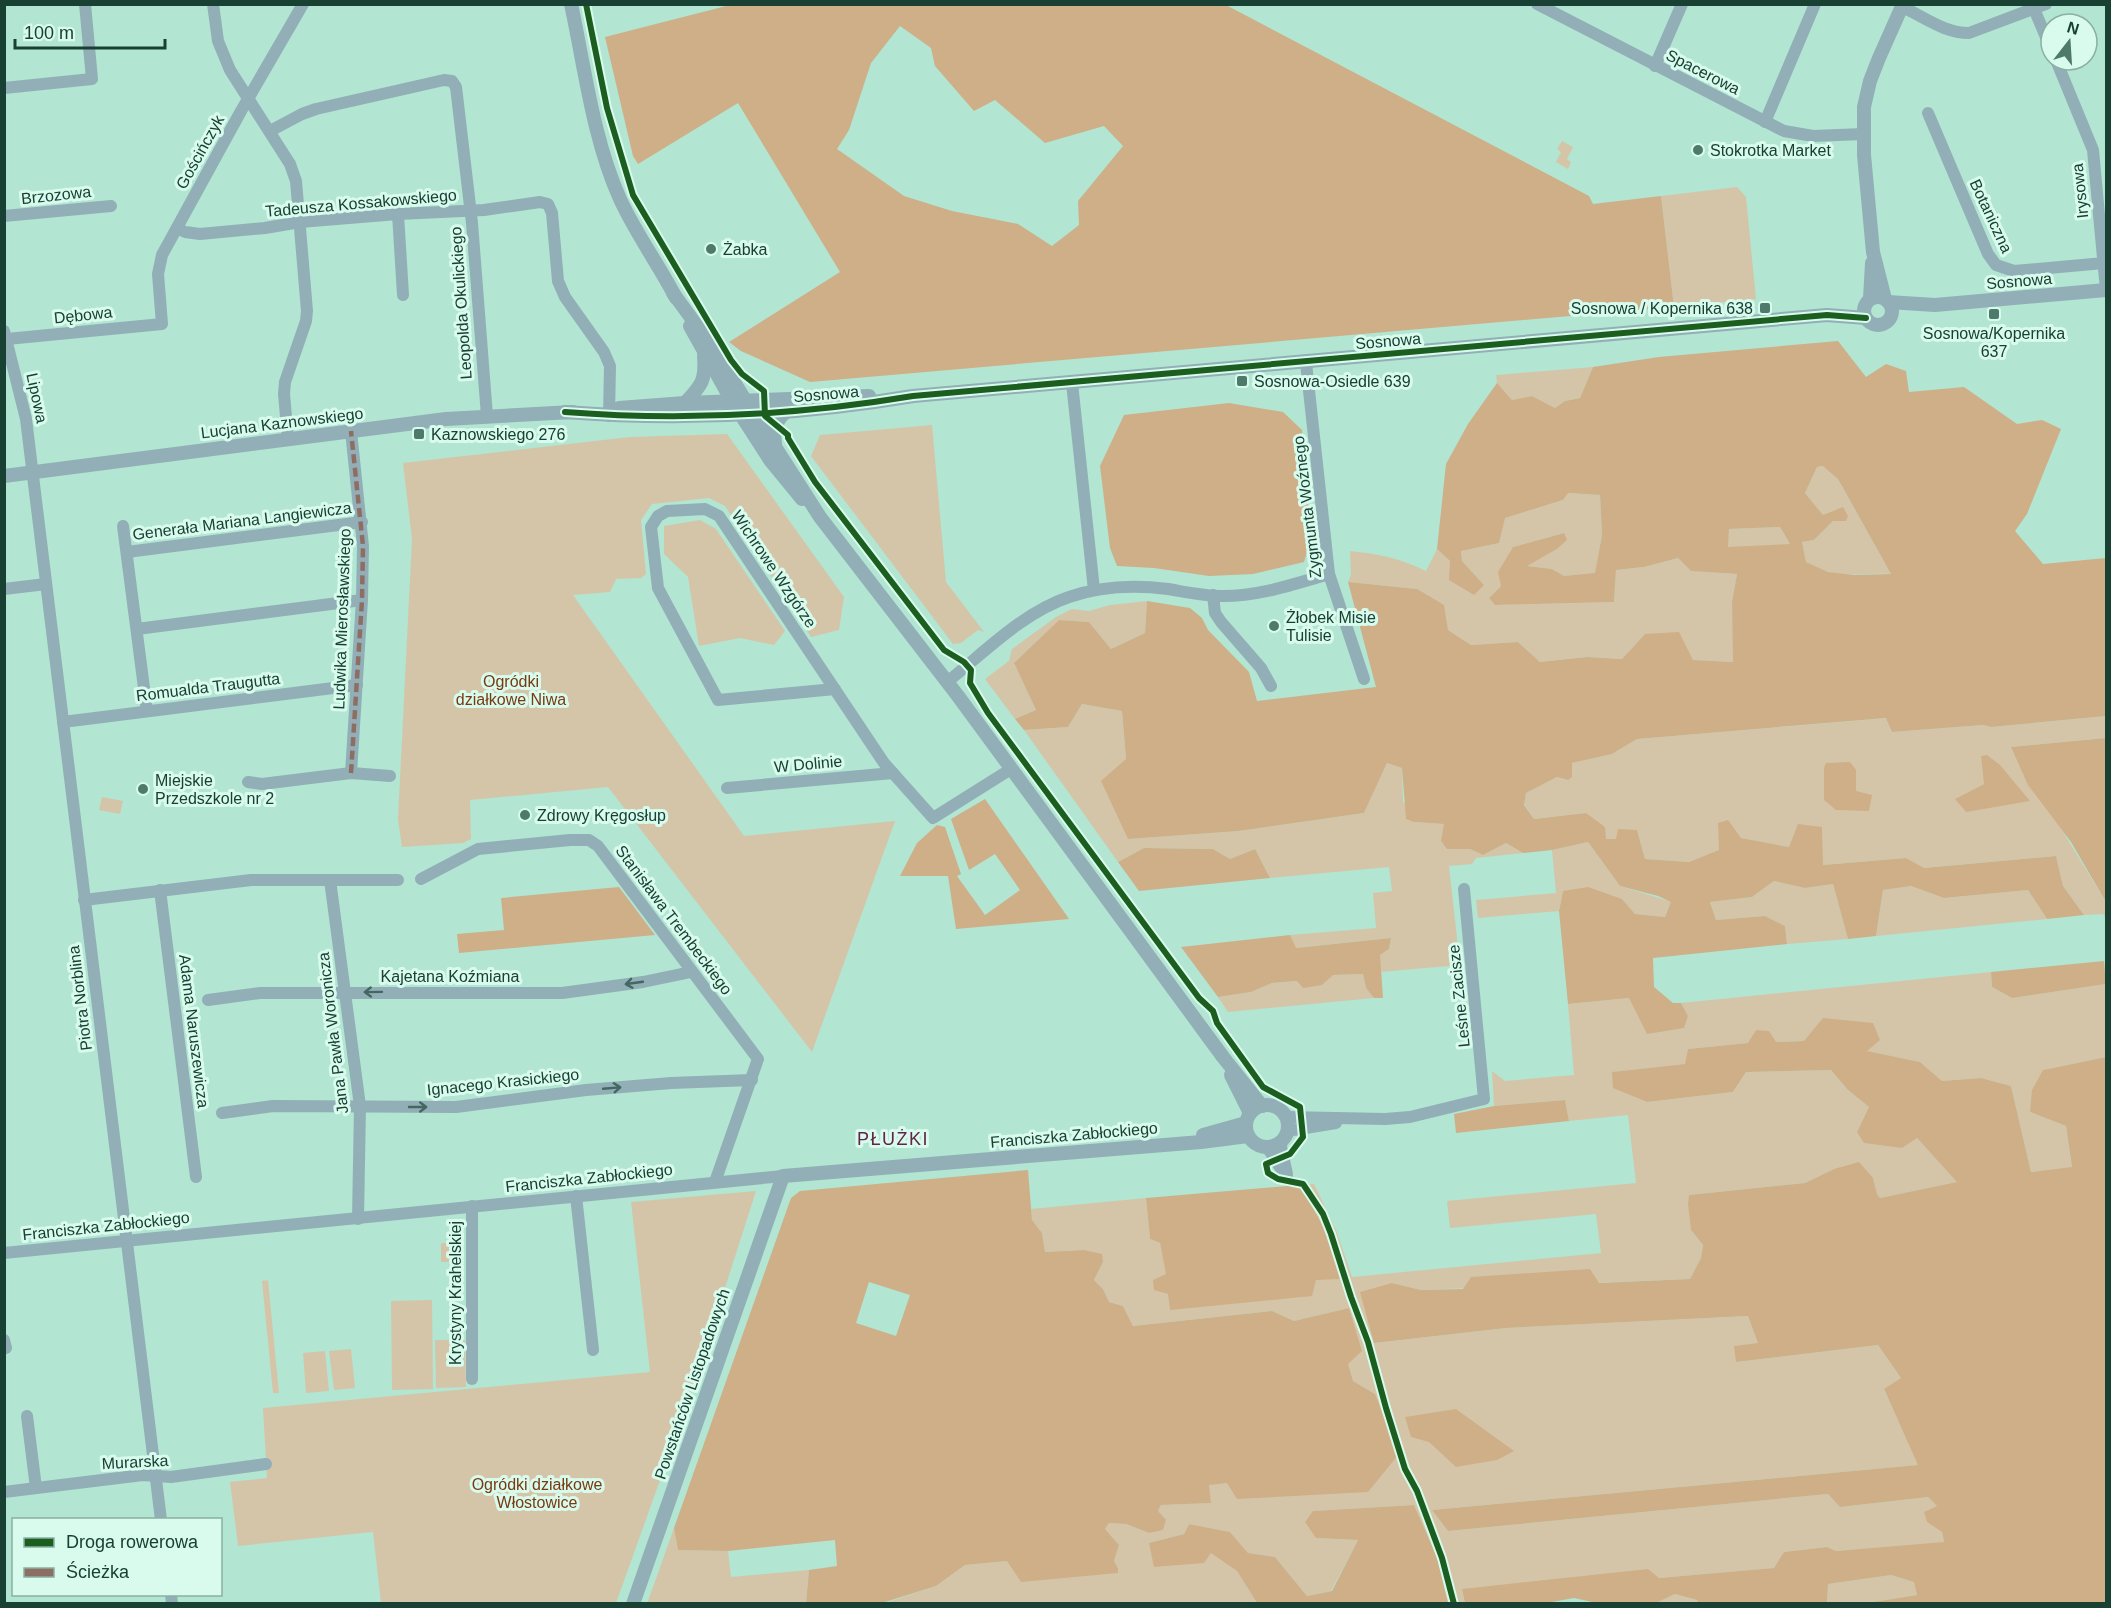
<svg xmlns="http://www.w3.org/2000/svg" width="2111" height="1608" viewBox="0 0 2111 1608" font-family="Helvetica,sans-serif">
<rect width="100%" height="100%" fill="#b2e5d2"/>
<g fill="#d5c5a8" fill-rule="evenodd">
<polygon points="1562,141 1573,147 1567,159 1571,162 1568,169 1556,162 1561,152 1557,149"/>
<polygon points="1737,187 1746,197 1756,299 1674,307 1661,196"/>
<polygon points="1593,367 1580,398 1565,401 1555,408 1532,396 1512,400 1497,383 1496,375"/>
<polygon points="932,425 946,582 984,632 978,630 961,643 953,644 811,456 820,435"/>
<polygon points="727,434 844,597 839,630 811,637 725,506 709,498 652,504 641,520 646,574 641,578 616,579 610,592 573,595 744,836 895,821 812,1052 608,787 470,800 471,839 463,843 402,847 398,819 412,539 403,463 630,437"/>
<path d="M1824,466L1838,479L1891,574C1871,573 1849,577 1828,572C1821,570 1813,565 1806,562L1802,542L1814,540L1833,521H1845L1823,515L1805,493L1817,467Z"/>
<path d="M1567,493L1600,495L1602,535L1595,574L1564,576L1552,569L1526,566L1557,549L1564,533L1513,547L1501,586L1489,598L1495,605L1614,602L1616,570L1644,567L1678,558L1691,571L1737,574L1732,602L1734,662L1693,660L1645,634L1622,659L1587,657L1540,662L1518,642L1471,645L1448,630L1417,589L1348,582L1351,575L1350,551C1379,554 1399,558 1426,571L1437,549L1450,561L1484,585L1462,561L1461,551L1499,543L1504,518L1563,500Z"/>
<polygon points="700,520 716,529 785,631 774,645 740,638 699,646 688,577 664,554 664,526"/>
<polygon points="1780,527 1790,544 1727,548 1729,529"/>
<polygon points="1147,601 1145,633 1111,649 1089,622 1059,620 1014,663 1036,710 1015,719 985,679 1009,661 1012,649 1056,617 1072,609 1089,611 1110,605"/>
<polygon points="1082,704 1122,711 1126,760 1128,839 1239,831 1364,813 1387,763 1402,768 1403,801 1414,822 1444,824 1447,849 1470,849 1483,855 1506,843 1523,853 1476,858 1472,864 1449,866 1460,965 1380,972 1380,955 1389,949 1391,938 1295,948 1290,935 1376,928 1373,893 1392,891 1389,867 1270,878 1255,849 1230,859 1213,849 1144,848 1118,862 1024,730 1068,727"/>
<path d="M2106,716V738L2011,747L2106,902V919L2103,914L2084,915L2063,886L2056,856L1923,868L1906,858L1823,865L1789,847L1741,838L1718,823L1720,850L1689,862L1645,859L1637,830L1616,839H1606L1586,813L1534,819L1524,804L1526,793L1557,777L1568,780L1572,763L1612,754L1637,739L1887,718L1892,732L1983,725L1991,727ZM1984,784L1966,812L1956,799Z"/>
<polygon points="102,797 123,801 120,814 99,810"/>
<polygon points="1588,842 1620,886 1672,902 1665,917 1635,914 1622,899 1563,891 1559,911 1478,918 1476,900 1556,893 1552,850"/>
<polygon points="1774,881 1805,888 1833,884 1848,939 1787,944 1785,926 1765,916 1716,920 1710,902 1752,897"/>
<polygon points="1911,886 1944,898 2028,890 2047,919 1876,936 1883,890"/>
<polygon points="1991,972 1992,987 2012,998 2106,984 2106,1057 2043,1070 2030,1112 2066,1126 2072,1168 2031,1172 2011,1086 1981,1078 1942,1081 1920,1062 1866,1051 1804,1041 1749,1043 1688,1049 1686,1064 1613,1072 1613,1087 1647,1102 1733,1092 1746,1072 1831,1070 1848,1090 1869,1107 1857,1132 1916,1137 1958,1182 1880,1198 1877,1194 1873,1178 1834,1169 1805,1183 1689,1195 1691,1230 1703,1245 1701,1258 1690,1279 1421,1290 1392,1283 1374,1343 1506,1328 1748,1316 1759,1344 1736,1362 1878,1345 1901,1378 1884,1390 1919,1465 1432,1510 1448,1531 1828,1494 1840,1507 1928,1497 1937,1506 1944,1543 1836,1551 1827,1547 1784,1552 1775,1568 1659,1578 1462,1590 1465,1603 1448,1603 1437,1557 1414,1505 1313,1511 1316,1538 1358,1540 1331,1591 1307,1596 1275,1557 1248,1553 1230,1532 1189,1524 1184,1534 1150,1543 1211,1552 1237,1571 1257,1603 882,1604 936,1586 965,1565 1007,1561 1118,1568 1114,1561 1119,1545 1105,1529 1109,1523 1126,1524 1149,1533 1161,1505 1211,1503 1208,1485 1227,1482 1238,1499 1375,1394 1353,1381 1347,1364 1349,1308 1294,1321 1272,1311 1133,1326 1123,1306 1109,1302 1103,1289 1094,1280 1103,1262 1084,1250 1045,1252 1042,1233 1032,1220 1031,1209 1146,1198 1150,1239 1160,1243 1167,1274 1170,1310 1323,1226 1300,1185 1314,1184 1336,1230 1352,1277 1601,1253 1596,1214 1450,1228 1447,1201 1636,1183 1628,1115 1569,1121 1565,1100 1494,1106 1492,1071 1505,1081 1574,1075 1568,1004 1629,998 1688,1016 1681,1003"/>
<polygon points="1363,974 1366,988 1374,998 1228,1012 1218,997 1251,992 1272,983 1298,981 1322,985 1332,975"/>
<polygon points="756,1191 692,1391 616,1603 381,1603 373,1532 238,1546 230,1482 267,1478 263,1408 650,1372 631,1202"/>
<polygon points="441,1243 463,1243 462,1262 441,1262"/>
<polygon points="268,1280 279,1393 273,1393 262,1281"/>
<polygon points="432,1300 433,1389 392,1390 391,1301"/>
<polygon points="435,1340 465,1340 466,1387 436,1388"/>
<polygon points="351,1349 355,1388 334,1390 329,1351"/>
<polygon points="325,1351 329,1391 306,1393 303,1353"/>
<polygon points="674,1528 678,1550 728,1551 731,1577 809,1570 806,1603 647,1604"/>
<polygon points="1891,1575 1915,1582 1917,1595 1867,1603 1827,1604 1828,1584"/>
<polygon points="1675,1594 1697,1600 1699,1603 1645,1604 1656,1603"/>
</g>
<g fill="#ceaf88" fill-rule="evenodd">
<path d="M734,4L1226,5L1589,196L1593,204L1661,196L1674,307L810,382L741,351L729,342L840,272L738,103L638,164L633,156L605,37ZM900,26L931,48L935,66L974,111L995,100L1045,143L1104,126L1123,146L1078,201L1079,225L1052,246L1018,224L952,211L904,196L837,149L849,130L871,63Z"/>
<path d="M1838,341L1866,377L1886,364L1906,371L1909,392L1964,387L2017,424L2042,420L2061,429L2027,514L2015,531L2043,564L2106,558V716L1991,727L1983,725L1892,732L1886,718L1637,739L1612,754L1572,763V777L1568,780L1557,777L1526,793L1524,805L1534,819L1586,813L1605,827L1606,839H1616L1618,829L1637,830L1645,859L1689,862L1719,850L1718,823L1728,820L1741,838L1789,847L1798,824L1822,827L1823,865L1906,858L1924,868L2056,856L2063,886L2084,915L2047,919L2028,890L1944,898L1911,886L1883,890L1876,936L1848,939L1833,884L1805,888L1774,881L1752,897L1710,902L1716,920L1765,916L1785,926L1787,944L1653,958L1654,987L1673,1003H1681L1688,1016L1684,1028L1647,1034L1629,998L1568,1004L1559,911L1563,891L1588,887L1622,899L1635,914L1665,917L1671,902L1658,896L1620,886L1588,842L1552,850L1523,853L1506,843L1483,855L1470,849H1447L1441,841L1444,824L1414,822L1406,819L1402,768L1387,763L1364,813L1239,831L1128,839L1101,781L1126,759L1122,711L1082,704L1068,727L1024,730L1015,719L1036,710L1014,663L1059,620L1089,622L1111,649L1145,633L1147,601L1190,608L1202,618L1208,630L1249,672L1257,701L1376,687L1348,582L1417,589L1444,605L1448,630L1471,645L1518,642L1540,662L1587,657L1622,659L1645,634L1679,632L1693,660L1733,662L1732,602L1737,574L1691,571L1678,558L1644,567L1616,570L1614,602L1495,605L1489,598L1501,586L1498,572L1513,547L1564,533L1567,540L1557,549L1527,566L1552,569L1564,576L1595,573L1602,535L1600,495L1568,493L1563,500L1505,518L1499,543L1461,551L1462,561L1484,585L1474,595L1449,580L1450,561L1437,549L1446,464L1468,424L1497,383L1512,400L1532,396L1555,408L1565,401L1580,398L1593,367L1659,357ZM1823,466L1838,479L1891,574L1854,575L1828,572L1806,562L1802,542L1814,540L1833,521H1846L1848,516L1843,507L1823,515L1805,493L1817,467ZM1780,527L1790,544L1728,547L1729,529Z"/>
<polygon points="1229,403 1283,412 1302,430 1311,537 1304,562 1253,574 1209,576 1154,568 1117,566 1110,548 1100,466 1124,415"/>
<polygon points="2106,738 2106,902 2071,842 2028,785 2011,747"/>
<polygon points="1987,755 2000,765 2030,801 1966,812 1955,799 1984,784 1981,756"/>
<polygon points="1850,762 1856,770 1856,791 1872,795 1869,811 1836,810 1824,800 1824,768 1826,763"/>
<polygon points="985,799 1069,919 956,929 948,876 900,876 917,843 937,825 945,827 961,874 957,876 985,915 1020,890 995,854 969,870 951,819"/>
<polygon points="1144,848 1213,849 1230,859 1255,849 1270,878 1139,891 1118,862"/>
<polygon points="619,887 655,935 459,953 457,934 504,930 501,898"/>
<polygon points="1290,935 1296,948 1391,938 1389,949 1380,955 1383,998 1374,998 1366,988 1363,974 1333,975 1322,985 1303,988 1297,981 1272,983 1251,992 1218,997 1181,947"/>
<polygon points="2104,961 2106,984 2012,998 1992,987 1991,972"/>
<polygon points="1823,1018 1873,1023 1880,1040 1867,1051 1920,1062 1942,1081 1981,1078 2011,1086 2031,1172 2072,1167 2066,1126 2030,1112 2032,1090 2043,1070 2106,1057 2106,1603 1867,1603 1917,1595 1914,1582 1891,1575 1828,1584 1827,1603 1699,1603 1697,1600 1675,1594 1656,1603 1597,1603 1574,1598 1546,1603 1465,1603 1462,1589 1648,1569 1659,1578 1774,1568 1784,1552 1827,1547 1836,1551 1944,1542 1942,1532 1927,1522 1924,1512 1937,1506 1928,1497 1840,1507 1828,1494 1448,1531 1432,1510 1918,1465 1884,1389 1901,1378 1878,1345 1736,1362 1734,1346 1758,1343 1748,1316 1506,1328 1374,1343 1360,1292 1392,1283 1421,1290 1463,1289 1471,1277 1590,1269 1599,1283 1690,1279 1701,1258 1703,1245 1691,1230 1688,1204 1689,1195 1805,1183 1834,1169 1859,1162 1873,1178 1877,1194 1880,1198 1957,1182 1917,1138 1902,1148 1864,1143 1857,1132 1869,1107 1848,1090 1831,1070 1746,1072 1733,1092 1647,1102 1613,1088 1612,1072 1685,1064 1688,1049 1748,1043 1756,1030 1769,1031 1776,1042 1804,1041"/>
<polygon points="1565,1100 1569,1121 1456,1133 1454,1114 1494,1106"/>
<path d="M1028,1170L1032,1220L1042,1233L1045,1252L1084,1250L1102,1254L1103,1262L1094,1280L1103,1289L1109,1302L1123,1306L1133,1326L1272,1311L1294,1321L1349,1308L1362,1351L1348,1364L1353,1381L1375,1394L1399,1454L1368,1492L1237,1499L1227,1483L1209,1485L1211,1503L1161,1505L1158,1511L1166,1520L1163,1530L1149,1533L1126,1524L1109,1523L1105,1529L1119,1545L1114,1561L1118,1568V1573L1021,1582L1007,1561L965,1565L936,1586L882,1603H806L809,1570L837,1566L835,1540L728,1551L678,1550L674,1528L791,1198L800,1191ZM869,1282L910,1295L896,1336L856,1323Z"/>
<polygon points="1300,1185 1323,1226 1340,1279 1316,1280 1312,1296 1170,1310 1168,1294 1154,1290 1153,1280 1166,1274 1160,1243 1150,1239 1146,1198"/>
<polygon points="1456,1409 1514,1451 1497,1460 1456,1467 1429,1442 1411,1437 1405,1417"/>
<polygon points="1414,1505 1437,1557 1448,1603 1257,1603 1237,1571 1211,1553 1204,1563 1154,1567 1149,1543 1184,1534 1189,1524 1230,1532 1248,1553 1275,1557 1307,1596 1332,1591 1358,1540 1316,1538 1305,1522 1313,1511"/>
</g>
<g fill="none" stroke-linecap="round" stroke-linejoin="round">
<g stroke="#92afb7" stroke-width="12">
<polyline points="213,4 218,41 230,70 290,164 296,181 307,311 306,321 285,382 284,394 288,439"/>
<polyline points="1537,4 1784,131 1813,136 1863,134"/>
<polyline points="2032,4 2051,49"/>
<path d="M1902,7C1925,17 1944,33 1969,33L2046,4"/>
<polyline points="2056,60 2093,150 2106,290"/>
<polyline points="1655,66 1682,4"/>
<polyline points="4,88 92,79 85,4"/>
<polyline points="1928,113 1988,254 1996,265 2014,271 2104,263"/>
<polyline points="1765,122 1815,4"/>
<polyline points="270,131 302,114 316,109 444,80 452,81 456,87 472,223 487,416"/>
<polyline points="398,214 403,295"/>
<polyline points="4,216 111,206"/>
<polyline points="177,228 185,232 200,234 265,228 300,222 398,214 484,210 540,202 548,204 552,213 558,281 565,297 604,352 610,366 609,416"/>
<polyline points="4,331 26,419 161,1520"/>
<polyline points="7,339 162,324 158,274 162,255 241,111 303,4"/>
<polyline points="1306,363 1329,574 1364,679"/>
<polyline points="1072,383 1094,590"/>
<polyline points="123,526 147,711"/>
<polyline points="127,552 362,522"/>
<polyline points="4,589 46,584"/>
<polyline points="1213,595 1215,613 1221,622 1261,668 1271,686"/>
<polyline points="137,629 362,600"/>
<path d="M947,682C985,652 1022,613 1069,597C1101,586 1136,585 1168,589C1186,592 1204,596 1223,596C1260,596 1294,584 1329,574"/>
<polyline points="835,689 718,700 658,588 651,527 658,516 667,511 705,509 719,516 884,763 933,818 1011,769"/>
<polyline points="63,722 357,685"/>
<polyline points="351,773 362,600 363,546 351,431"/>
<polyline points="248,782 262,784 351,773 390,776"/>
<polyline points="727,788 893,773"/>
<polyline points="421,879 478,849 570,840 589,840 598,846 758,1059 715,1182"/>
<polyline points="330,880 360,1106 358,1219"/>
<polyline points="160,890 196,1177"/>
<polyline points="84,900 251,880 398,880"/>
<polyline points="208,1000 260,993 562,993 643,982 691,972"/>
<polyline points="222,1113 273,1106 456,1107 586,1090 671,1083 752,1080"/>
<polyline points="1286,1117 1385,1119 1410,1117 1484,1099 1464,889"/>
<polyline points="1287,1131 1336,1123"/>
<polyline points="1280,1142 1287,1174"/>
<polyline points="1267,1147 1289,1181"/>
<polyline points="576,1196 593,1350"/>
<polyline points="4,1253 783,1176"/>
<polyline points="4,1340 6,1348"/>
<polyline points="472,1379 472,1206"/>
<polyline points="27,1416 36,1488"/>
<polyline points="4,1492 143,1475 171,1477 266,1464"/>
<polyline points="171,1594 172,1604"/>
</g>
<g stroke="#92afb7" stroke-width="14">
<path d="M571,4C585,69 593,139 620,199C636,234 659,265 676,298"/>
<polyline points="673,293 713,348 745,400 820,517 958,696 1223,1057 1262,1106"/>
<circle cx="1878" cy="311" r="14"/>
<polyline points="1870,299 1872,263"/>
<polyline points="1885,299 1873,252 1864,155 1864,107 1870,81 1879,58 1903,4"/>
<polyline points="1888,302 1935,305 2106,290"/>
<polyline points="690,326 732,401 770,460 802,499"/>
<path d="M685,403C702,385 706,380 704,356"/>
<polyline points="619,408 685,403 869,396"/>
<path d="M565,412C680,421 799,415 913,396L1827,315L1866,318"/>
<path d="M775,444C773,430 776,419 788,410"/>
<polyline points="4,476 446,419 573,412"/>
<polyline points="1231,1075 1250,1113"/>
<circle cx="1267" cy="1126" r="21"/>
<polyline points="1203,1135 1246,1123"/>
<polyline points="633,1604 783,1176 1201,1142 1248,1136"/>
</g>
<polyline stroke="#8d6e63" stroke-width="4.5" stroke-dasharray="9 4.5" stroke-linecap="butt" points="351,773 362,600 363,546 351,431"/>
<g stroke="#d8fbed" stroke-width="10">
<g id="cycleway">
<polyline points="586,4 607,108 633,195 731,360 742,374 764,391 765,416 788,435 788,438 815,482 944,650 964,662 971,670 970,683 988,713 1199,998 1213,1011 1217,1023 1263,1087 1300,1107 1303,1137 1290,1154 1266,1164 1268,1173 1278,1179 1303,1184 1323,1214 1331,1234 1351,1297 1368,1342 1386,1408 1405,1469 1417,1491 1442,1558 1454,1604"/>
<path d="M565,412C680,421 799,415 913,396L1827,315L1866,318"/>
</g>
</g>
<use href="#cycleway" stroke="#1b5e20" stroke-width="6"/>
</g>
<defs><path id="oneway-shaft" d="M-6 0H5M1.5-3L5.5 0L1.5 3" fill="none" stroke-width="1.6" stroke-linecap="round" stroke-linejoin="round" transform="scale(1.5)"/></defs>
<g stroke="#436761">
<use href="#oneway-shaft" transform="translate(634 983) rotate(172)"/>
<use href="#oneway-shaft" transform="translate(373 992) rotate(179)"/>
<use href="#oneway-shaft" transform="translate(612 1088) rotate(-5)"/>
<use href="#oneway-shaft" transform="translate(418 1107)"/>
</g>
<g fill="#4e7a6b" stroke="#d8fbed" stroke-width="2">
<circle cx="1698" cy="150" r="6"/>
<circle cx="711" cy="249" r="6"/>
<rect x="1759" y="302" width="12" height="12" rx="3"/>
<rect x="1988" y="308" width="12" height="12" rx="3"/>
<rect x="1236" y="375" width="12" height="12" rx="3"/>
<rect x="413" y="428" width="12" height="12" rx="3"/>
<circle cx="1274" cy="626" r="6"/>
<circle cx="143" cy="789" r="6"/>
<circle cx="525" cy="815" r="6"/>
</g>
<g text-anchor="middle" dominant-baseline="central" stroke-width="6" stroke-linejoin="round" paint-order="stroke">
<g font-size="16" fill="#184033" stroke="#d8fbed">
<text transform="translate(1703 72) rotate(27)">Spacerowa</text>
<text transform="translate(200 152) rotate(-61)">Gościńczyk</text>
<text transform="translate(2080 191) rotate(-96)">Irysowa</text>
<text transform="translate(56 195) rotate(-6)">Brzozowa</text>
<text transform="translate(361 203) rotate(-5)">Tadeusza Kossakowskiego</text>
<text transform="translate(1991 216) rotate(65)">Botaniczna</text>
<text transform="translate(2019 281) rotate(-5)">Sosnowa</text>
<text transform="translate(461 303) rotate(-94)">Leopolda Okulickiego</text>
<text transform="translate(83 315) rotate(-6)">Dębowa</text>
<text transform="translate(1388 341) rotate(-5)">Sosnowa</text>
<text transform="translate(826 394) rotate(-5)">Sosnowa</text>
<text transform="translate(37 398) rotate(78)">Lipowa</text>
<text transform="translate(282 423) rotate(-7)">Lucjana Kaznowskiego</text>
<text transform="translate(1307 507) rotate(-97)">Zygmunta Woźnego</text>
<text transform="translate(242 521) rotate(-7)">Generała Mariana Langiewicza</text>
<text transform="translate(774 569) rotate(56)">Wichrowe Wzgórze</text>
<text transform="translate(342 619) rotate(-88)">Ludwika Mierosławskiego</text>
<text transform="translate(208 687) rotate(-7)">Romualda Traugutta</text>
<text transform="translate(808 764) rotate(-5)">W Dolinie</text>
<text transform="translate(674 920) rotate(53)">Stanisława Trembeckiego</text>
<text x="450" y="976">Kajetana Koźmiana</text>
<text transform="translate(1459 996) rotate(-96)">Leśne Zacisze</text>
<text transform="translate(80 998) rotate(-97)">Piotra Norblina</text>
<text transform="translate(194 1031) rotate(83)">Adama Naruszewicza</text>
<text transform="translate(333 1033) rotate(-97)">Jana Pawła Woronicza</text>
<text transform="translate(503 1082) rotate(-6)">Ignacego Krasickiego</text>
<text transform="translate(1074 1135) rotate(-5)">Franciszka Zabłockiego</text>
<text transform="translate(589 1178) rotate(-6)">Franciszka Zabłockiego</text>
<text transform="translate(106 1226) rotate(-6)">Franciszka Zabłockiego</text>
<text transform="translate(455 1293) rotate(-90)">Krystyny Krahelskiej</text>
<text transform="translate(692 1384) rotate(-71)">Powstańców Listopadowych</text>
<text transform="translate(135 1462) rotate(-3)">Murarska</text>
</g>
<g font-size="16" fill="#184033" stroke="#d8fbed" text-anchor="start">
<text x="1710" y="150">Stokrotka Market</text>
<text x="723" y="249">Żabka</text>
<text x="1753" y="308" text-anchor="end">Sosnowa / Kopernika 638</text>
<text x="1994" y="333" text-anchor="middle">Sosnowa/Kopernika<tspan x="1994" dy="18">637</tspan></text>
<text x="1254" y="381">Sosnowa-Osiedle 639</text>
<text x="431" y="434">Kaznowskiego 276</text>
<text x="1286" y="617">Żłobek Misie<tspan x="1286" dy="18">Tulisie</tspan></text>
<text x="155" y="780">Miejskie<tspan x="155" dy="18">Przedszkole nr 2</tspan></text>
<text x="537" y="815">Zdrowy Kręgosłup</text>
</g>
<g font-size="16" fill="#793a11" stroke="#d8fbed">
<text x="511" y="681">Ogródki<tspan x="511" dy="18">działkowe Niwa</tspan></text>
<text x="537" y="1484">Ogródki działkowe<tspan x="537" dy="18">Włostowice</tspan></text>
</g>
<g font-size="18" letter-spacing="1.5" fill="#632447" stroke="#d8fbed">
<text x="893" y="1139">PŁUŻKI</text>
</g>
</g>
<rect width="2111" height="1608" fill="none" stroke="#184033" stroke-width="12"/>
<rect x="12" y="1518" width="210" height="78" fill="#d8fbed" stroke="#8bb0a3" stroke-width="1.5"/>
<rect x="24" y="1538" width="30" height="9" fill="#1b5e20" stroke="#8bb0a3" stroke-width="1.5"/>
<text x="66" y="1548" font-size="18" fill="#184033">Droga rowerowa</text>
<rect x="24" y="1568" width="30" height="9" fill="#8d6e63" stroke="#8bb0a3" stroke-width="1.5"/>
<text x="66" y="1578" font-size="18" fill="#184033">Ścieżka</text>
<g transform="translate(2069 42) rotate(17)"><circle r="28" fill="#d8fbed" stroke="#8bb0a3" stroke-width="1.5"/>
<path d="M0-4.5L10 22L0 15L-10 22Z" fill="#4e7a6b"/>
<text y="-9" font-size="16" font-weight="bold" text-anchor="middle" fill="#184033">N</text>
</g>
<path d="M15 39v9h150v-9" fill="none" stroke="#184033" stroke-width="3"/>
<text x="24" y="39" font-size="18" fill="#184033" stroke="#d8fbed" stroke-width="4.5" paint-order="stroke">100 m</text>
</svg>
